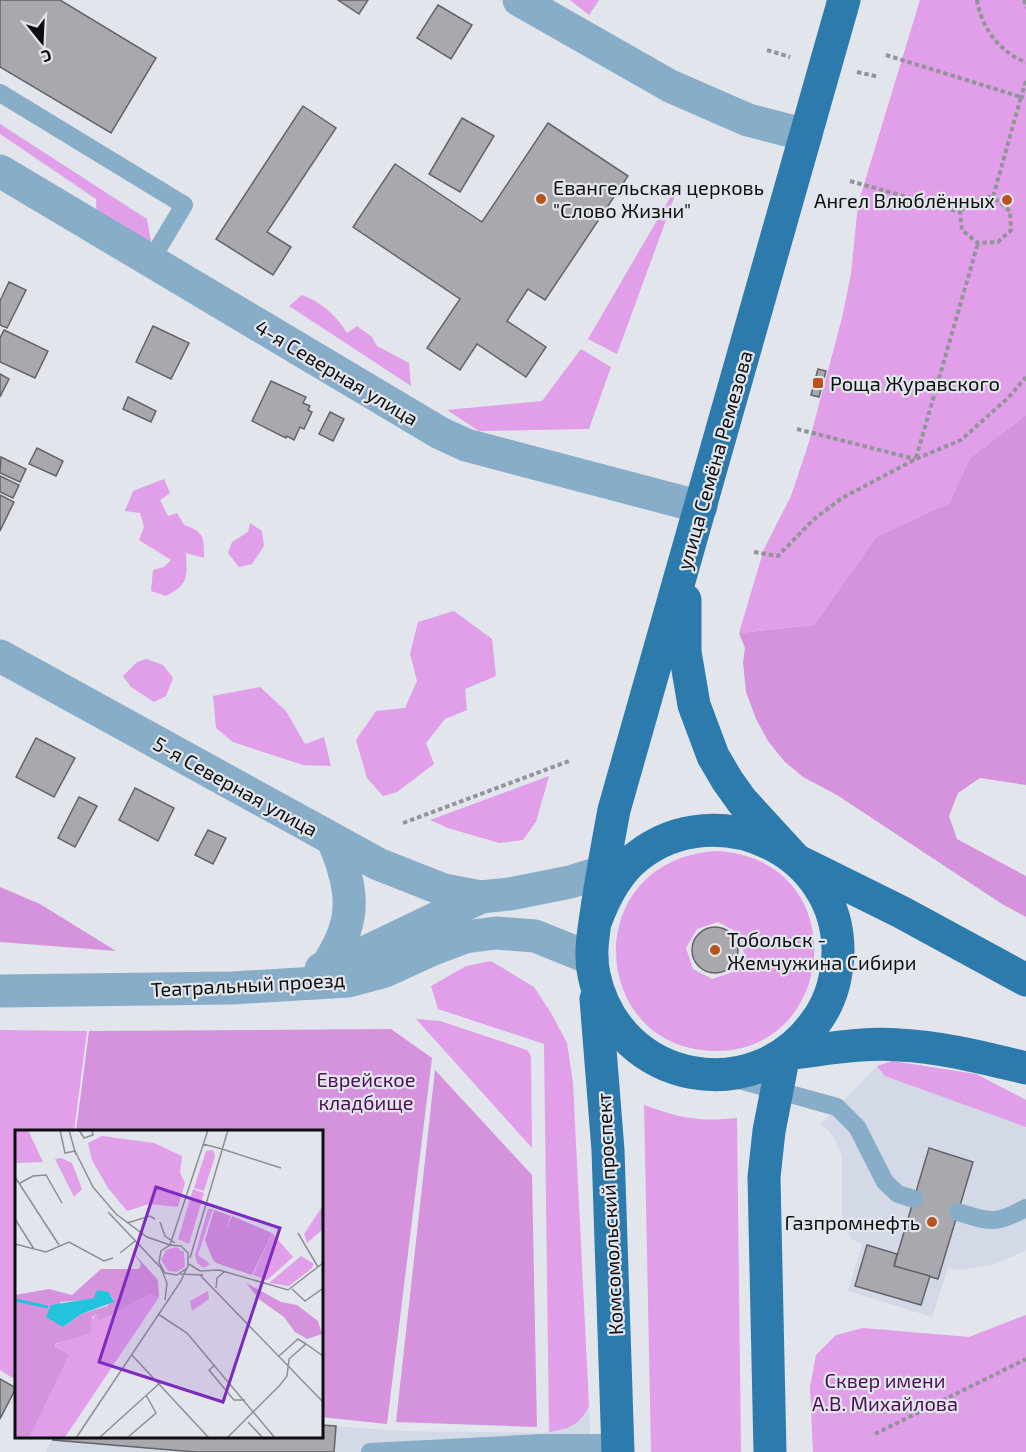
<svg xmlns="http://www.w3.org/2000/svg" width="1026" height="1452" viewBox="0 0 1026 1452" font-family="'Exo 2',sans-serif">
<rect width="100%" height="100%" fill="#e2e5ec"/>
<g fill="#d3d9e7">
<polygon points="892,1061 976,1074 1026,1100 1026,1250 996,1264 959,1270 948,1268 932,1317 848,1291 862,1244 851,1239 846,1231 842,1215 842,1156 836,1141 827,1129 820,1125 877,1066"/>
<polygon points="589,1406 591,1452 46,1452 53,1436 321,1436 321,1425 400,1431 543,1433 561,1430 583,1418"/>
</g>
<g fill="#e19ee9" fill-rule="evenodd">
<polygon points="570,0 599,0 589,15"/>
<polygon points="920,0 1026,0 1026,415 970,458 949,503 876,537 814,625 739,633 764,549 791,496 809,442 842,318 851,274 858,204"/>
<polygon points="0,124 147,219 151,241 130,239 97,222 96,199 0,134"/>
<polygon points="681,179 617,354 588,339"/>
<path d="M302,295C320,301 337,316 347,333L357,326L372,337L377,346L409,363L411,386L289,306Z"/>
<polygon points="581,349 611,367 589,429 479,431 447,410 542,401"/>
<path d="M164,479L170,493L160,500L168,516L177,513L184,525C205,532 204,538 204,558L186,553C187,576 189,585 166,596L151,591L153,570L164,567L171,560L139,540L144,527L140,513L125,511L133,491Z"/>
<polygon points="250,523 262,531 264,546 252,564 239,567 228,553 232,542 248,532"/>
<polygon points="454,611 492,639 496,676 465,689 467,710 445,719 426,743 434,764 397,792 383,796 367,778 356,740 376,711 405,708 417,681 410,654 418,622"/>
<polygon points="146,659 163,665 173,678 166,696 154,702 131,687 123,676 137,662"/>
<polygon points="260,687 286,711 305,744 324,737 331,766 303,765 233,742 216,728 213,696"/>
<polygon points="549,776 536,822 523,840 499,843 448,828 430,820"/>
<path d="M717,851C855,859 839,1053 714,1051C587,1048 579,859 717,851ZM718,922L737,932L744,953L733,972L712,979L693,969L686,948L697,929Z"/>
<path d="M491,961L534,987L551,1013L567,1043L573,1083L589,1406C580,1425 569,1429 549,1432L544,1044L438,1009L431,986L466,966Z"/>
<polygon points="416,1019 440,1021 527,1050 531,1056 532,1148"/>
<polygon points="0,1030 87,1031 74,1131 16,1131 16,1380 0,1370"/>
<polygon points="892,1061 976,1074 1026,1100 1026,1127 885,1076 877,1066"/>
<path d="M644,1105C681,1118 697,1122 737,1118L741,1452H651Z"/>
<polygon points="1026,1315 1026,1452 813,1452 810,1387 816,1355 836,1335 863,1328 969,1337"/>
</g>
<g fill="#d693dd">
<polygon points="1026,415 1026,785 980,778 958,793 949,816 957,839 1026,876 1026,917 1002,904 837,795 803,777 784,761 768,741 756,719 746,692 743,662 745,648 739,633 814,625 876,537 949,503 970,458"/>
<polygon points="0,887 40,904 116,951 0,942"/>
<polygon points="391,1029 432,1058 387,1424 321,1417 321,1131 76,1131 89,1031"/>
<polygon points="435,1070 532,1175 537,1427 396,1422"/>
</g>
<g fill="#aaa8af" stroke="#65636a" stroke-width="1.5">
<polygon points="0,0 60,0 156,58 111,133 0,67"/>
<polygon points="338,0 368,0 359,14"/>
<polygon points="438,5 472,25 451,59 417,38"/>
<polygon points="303,106 336,128 267,232 291,247 273,275 216,239"/>
<polygon points="462,118 494,136 460,192 429,174"/>
<polygon points="548,123 628,176 545,300 528,289 507,321 546,347 526,377 477,344 460,370 427,348 460,299 353,227 395,164 482,222"/>
<polygon points="9,282 26,290 7,328 0,325 0,301"/>
<polygon points="153,326 189,343 171,379 136,362"/>
<polygon points="4,330 48,351 35,378 0,362 0,338"/>
<polygon points="818,369 826,371 819,397 811,395"/>
<polygon points="0,374 9,379 0,397"/>
<polygon points="271,381 306,397 303,403 310,406 308,410 312,412 304,429 300,427 294,440 287,436 286,438 252,421"/>
<polygon points="128,397 156,411 151,422 123,409"/>
<polygon points="330,412 344,419 333,441 319,434"/>
<polygon points="37,448 63,461 56,476 29,464"/>
<polygon points="1,457 26,469 20,482 0,473"/>
<polygon points="0,476 19,485 13,498 0,492"/>
<polygon points="0,495 14,502 0,531"/>
<polygon points="36,738 75,758 54,797 16,777"/>
<polygon points="135,788 174,808 158,841 119,820"/>
<polygon points="79,797 97,806 75,847 58,838"/>
<polygon points="208,830 226,838 213,864 195,855"/>
<circle cx="715" cy="950" r="23"/>
<polygon points="929,1148 973,1162 938,1279 894,1266"/>
<polygon points="867,1245 897,1254 894,1266 930,1276 921,1305 855,1286"/>
<polygon points="0,1379 16,1388 0,1419"/>
<polygon points="321,1425 336,1426 334,1452 195,1452 53,1440 53,1436 321,1436"/>
</g>
<g fill="none" stroke-linecap="round" stroke-linejoin="round">
<g stroke="#929499" stroke-width="4" stroke-dasharray="4.5 3" stroke-linecap="butt">
<path d="M977,0C981,27 1000,53 1026,62"/>
<polyline points="1024,0 1026,8"/>
<polyline points="767,50 790,57"/>
<polyline points="886,55 1021,97 993,197 973,198 960,212"/>
<polyline points="857,72 879,77"/>
<polyline points="1026,81 1021,97 1026,98"/>
<polyline points="850,181 960,212 962,230 978,243 998,242 1011,230 1010,211 993,197"/>
<polyline points="797,429 915,459"/>
<polyline points="916,458 978,243"/>
<polyline points="754,552 778,556 813,520 842,498 916,459 961,440 1008,398 1026,377"/>
<polyline points="403,823 569,761"/>
<polyline points="875,1434 1026,1359"/>
</g>
<g stroke="#88adc8" stroke-width="18">
<polyline points="0,93 184,205 150,262"/>
<polyline points="732,1078 837,1107 857,1127 885,1182 898,1194 914,1199"/>
<path d="M958,1212C991,1222 995,1225 1026,1208"/>
<polyline points="370,1452 542,1443 618,1443"/>
</g>
<g stroke="#88adc8" stroke-width="33">
<polyline points="519,0 670,86 748,120 806,135"/>
<polyline points="0,171 440,433 466,445 701,507"/>
<polyline points="0,656 378,864 444,890 481,897"/>
<polyline points="321,969 366,952 481,897 510,894 570,882 602,872 627,861"/>
<path d="M320,975C357,926 356,894 333,840"/>
<polyline points="0,991 232,988 348,981 385,971 433,949 465,937 496,933 535,936 592,959"/>
</g>
<g stroke="#2d7bac" stroke-width="33">
<polyline points="685,600 685,652 694,705 713,756 727,780 742,801 796,860 901,912 1026,980"/>
<path d="M595,923C604,898 616,873 638,856C718,794 840,851 838,953C837,976 832,998 819,1017C758,1111 617,1085 594,975C589,953 594,930 597,908C602,875 608,842 614,810L844,0"/>
<polyline points="596,999 608,1150 618,1452"/>
<path d="M770,1452L764,1177L769,1131L784,1054C822,1050 861,1042 899,1045C942,1047 984,1058 1026,1068"/>
</g>
</g>
<g fill="#b7541c" stroke="#e2e5ec" stroke-width="2">
<circle cx="541" cy="199" r="6"/>
<circle cx="1007" cy="200" r="6"/>
<rect x="812" y="377" width="12" height="12" rx="3"/>
<circle cx="715" cy="950" r="6"/>
<circle cx="932" cy="1222" r="6"/>
</g>
<g text-anchor="middle" dominant-baseline="central" stroke-width="4.5" stroke-linejoin="round" paint-order="stroke">
<g font-size="20" fill="#0d0e10" stroke="#e2e5ec" text-anchor="start">
<text x="553" y="187">Евангельская церковь<tspan x="553" dy="23">"Слово Жизни"</tspan></text>
<text x="995" y="200" text-anchor="end">Ангел Влюблённых</text>
<text x="830" y="383">Роща Журавского</text>
<text x="727" y="939">Тобольск -<tspan x="727" dy="23">Жемчужина Сибири</tspan></text>
<text x="920" y="1222" text-anchor="end">Газпромнефть</text>
</g>
<g font-size="20" fill="#0d0e10" stroke="#e2e5ec">
<text transform="translate(337 372) rotate(31)">4-я Северная улица</text>
<text transform="translate(714 460) rotate(-74)">улица Семёна Ремезова</text>
<text transform="translate(236 786) rotate(29)">5-я Северная улица</text>
<text transform="translate(248 984) rotate(-3)">Театральный проезд</text>
<text transform="translate(609 1214) rotate(-93)">Комсомольский проспект</text>
</g>
<g font-size="20" fill="#4b0e52" stroke="#e2e5ec">
<text x="366" y="1079">Еврейское<tspan x="366" dy="23">кладбище</tspan></text>
<text x="885" y="1380">Сквер имени<tspan x="885" dy="23">А.В. Михайлова</tspan></text>
</g>
</g>
<g transform="translate(15 1130)">
<rect width="308" height="308" fill="#e2e5ec"/>
<path d="M0,0H13L28,32L0,33ZM87,6L139,13L167,26L165,43L170,53L163,77L134,74L112,81L93,58L77,30L73,13ZM198,20L200,26L189,61L179,58L191,21ZM46,28L57,33L67,59L59,67L40,29ZM178,59L189,63L174,114L163,109ZM307,77V100L292,113L289,104ZM193,79H198L183,125L195,134L189,138L182,133L180,125ZM257,103L278,127L252,150L238,145ZM161,117L169,122L170,137L162,142L153,141L146,130L151,120ZM286,126L299,134L296,139L274,156L254,153ZM193,161L194,169L177,181L175,171ZM134,165L144,167L50,307H0V207L39,215L62,206L82,183L84,191Z" fill="#e19ee9"/>
<path d="M199,80L216,86L210,100L217,86L257,103L237,145L201,133L197,128L190,110ZM117,121L143,150L144,167L134,165L84,191L81,184L77,187L75,203L40,214V217L54,225L14,307H0V165L34,159L57,165L86,139H124L126,134ZM84,161L94,162L98,169L92,176L66,184L48,197L45,172L79,169ZM231,153L266,172L282,175L303,191L307,204L292,209L280,202L269,187L245,170Z" fill="#d693dd" fill-rule="evenodd"/>
<path d="M82,160L94,162L99,172L66,184L48,197L31,187L36,175L79,168Z" fill="#23c2dd"/>
<path fill="none" stroke="#23c2dd" stroke-width="3" d="M0,170L33,177"/>
<path fill="none" stroke="#8d8f94" stroke-width="1.5" d="M45,0L50,23L60,21M54,0L61,25M64,0L69,8L78,5L77,0M188,14L207,19M207,19L266,38M60,21L78,57L101,84L132,107L155,115L193,0M0,47L44,115M5,53L18,46L31,45L47,73M190,74L220,83M93,82L146,138L152,153L150,170M0,89L19,119M145,92L150,106L160,113M112,93L135,86L140,89M283,103L303,137M0,114L31,122L54,112L89,131L98,128M105,123L120,111M175,128L213,0M174,134L185,141L204,140L273,160L308,133M165,144L188,145M185,145L308,272M201,158L202,148L209,142M277,159L290,171L307,159M143,184L172,203L260,308M116,224L194,308M264,226L283,209L291,214M200,235L194,240L219,270H230M233,292L248,308M61,308L166,151L169,144L173,136V123L166,116L155,115L146,121L144,132L150,143L162,145L172,138M84,308L146,252M112,308L141,283L131,265M212,308L265,255L272,246L274,229L291,214L308,226"/>
<path fill="#7b2cbf" fill-opacity="0.15" stroke="#7b2cbf" stroke-width="3" d="M141,57L265,98L208,272L84,232Z"/>
<rect width="308" height="308" fill="none" stroke="#0d0e10" stroke-width="3"/>
</g>
<g transform="translate(42 42) rotate(162)" stroke="#e2e5ec" stroke-width="4.5" paint-order="stroke">
<path d="M0-4.5L10 22L0 15L-10 22Z" fill="#0d0e10"/>
<text y="-9" font-size="16" font-weight="bold" text-anchor="middle" fill="#0d0e10">С</text>
</g>
</svg>
